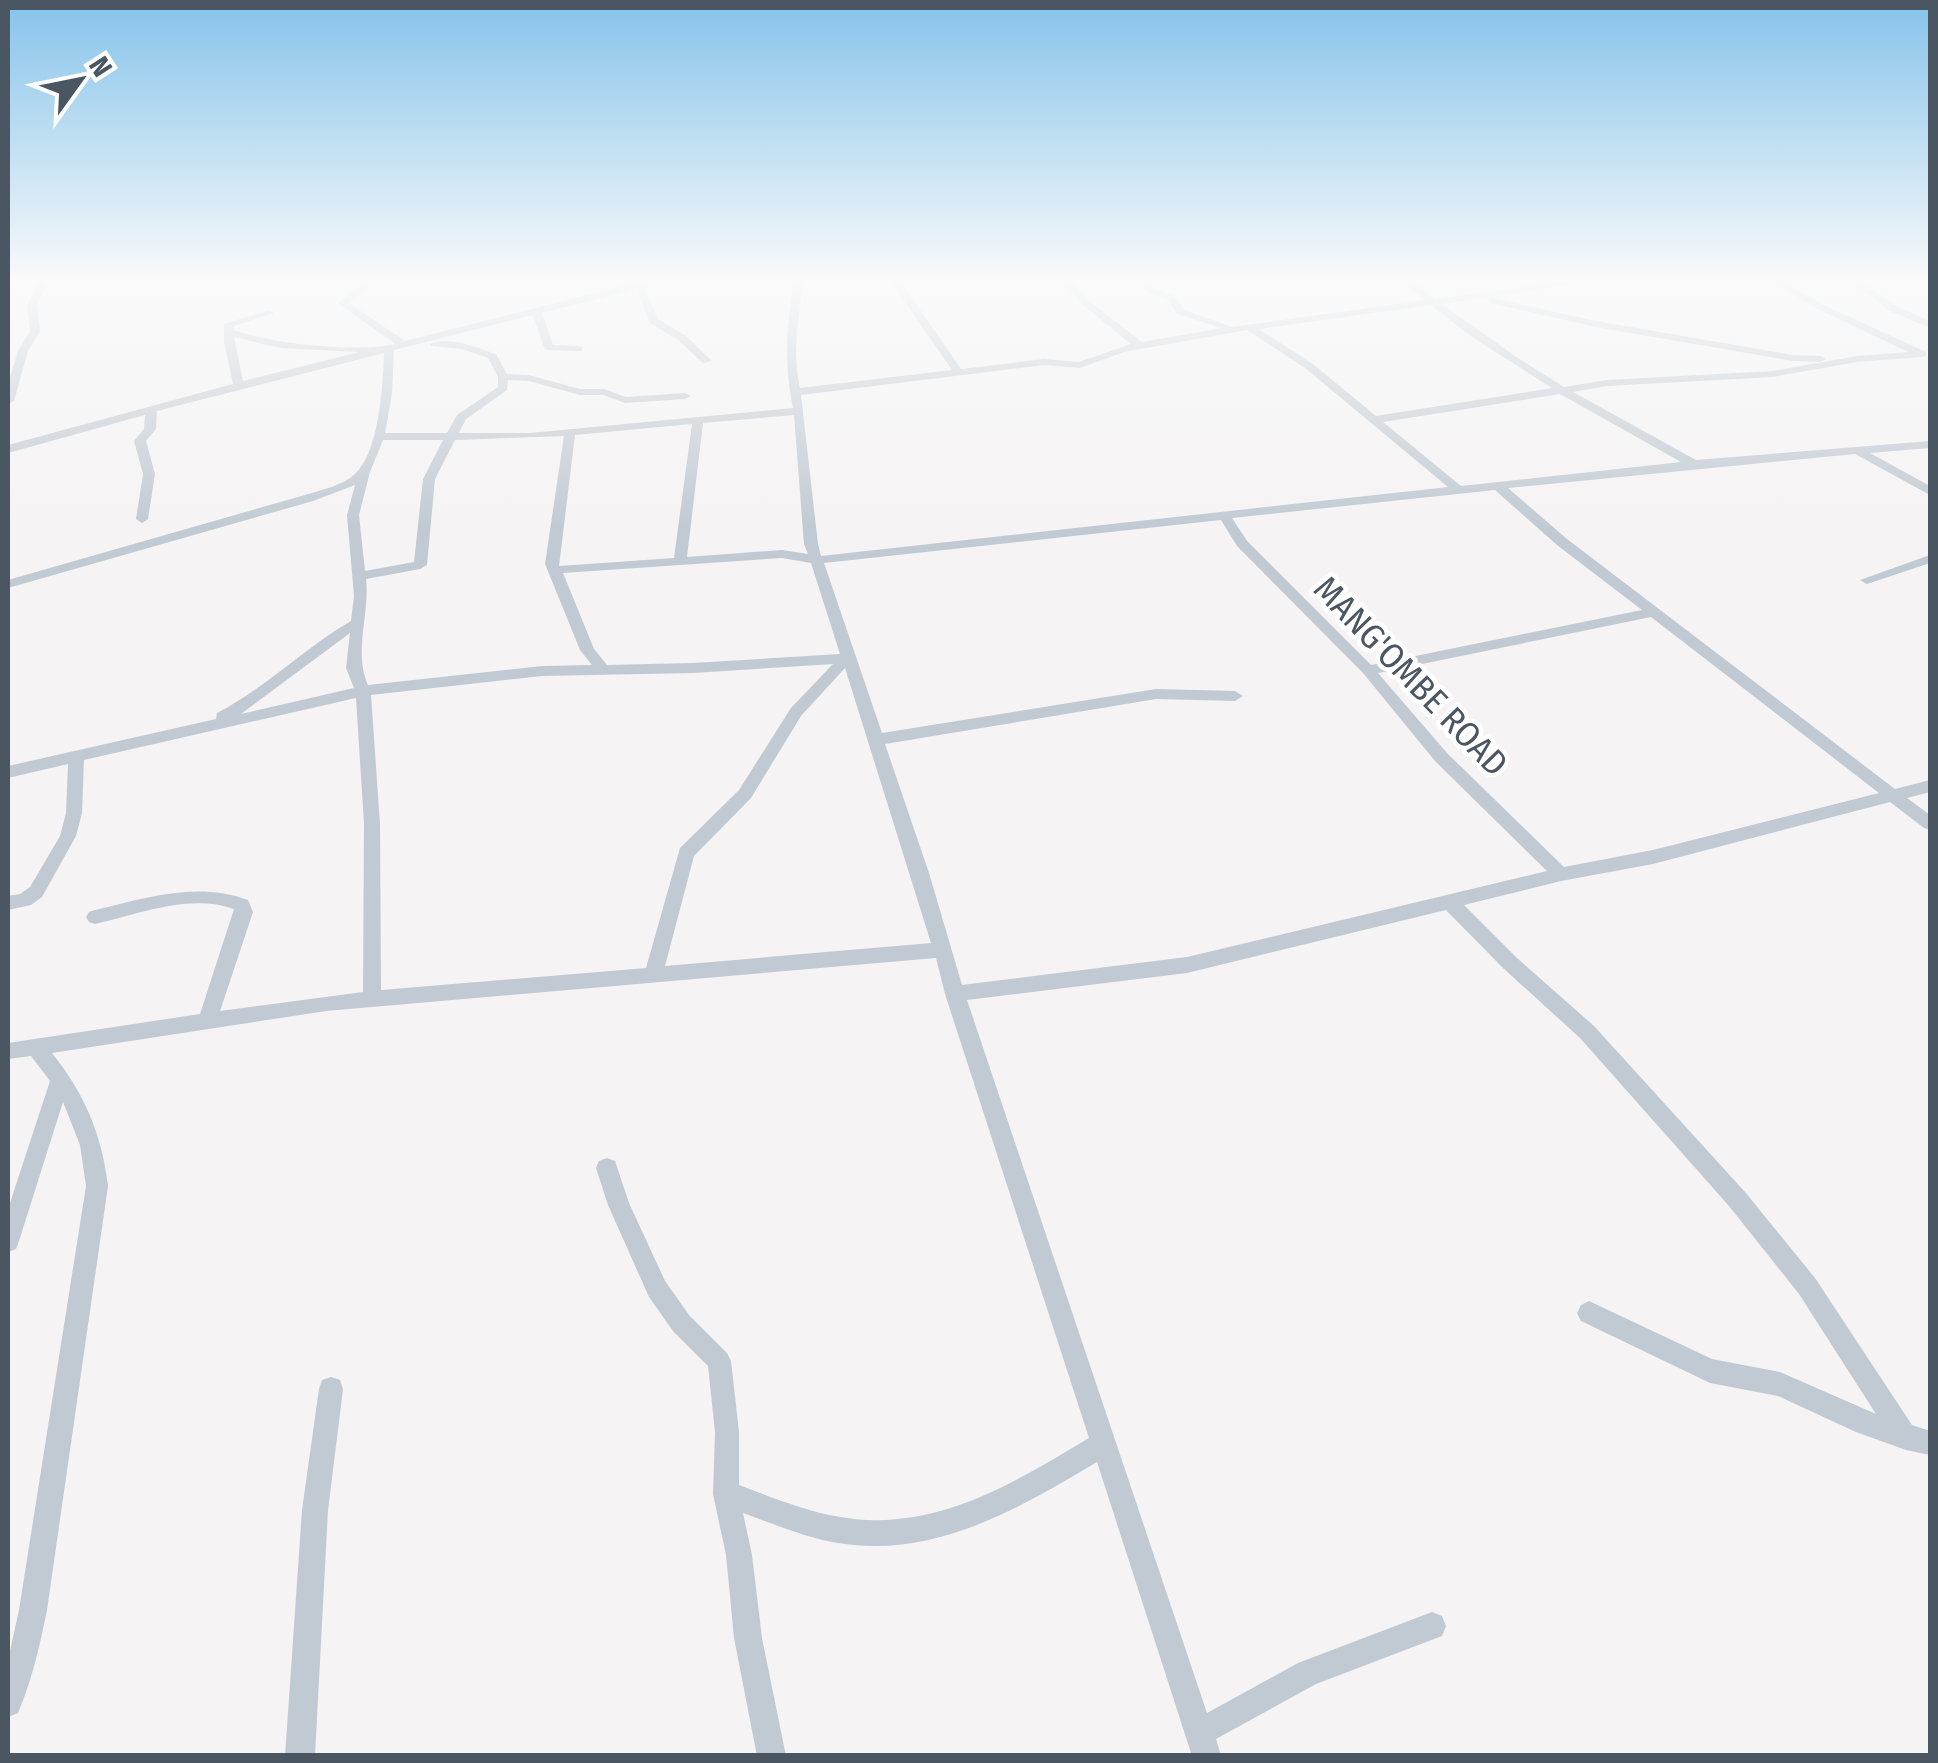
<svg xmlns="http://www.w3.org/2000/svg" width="1938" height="1763" viewBox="0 0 1938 1763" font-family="'Fira Sans Condensed',sans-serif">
<rect width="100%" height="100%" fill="#f5f3f3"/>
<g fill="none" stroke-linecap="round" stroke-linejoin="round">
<g fill="#c1cad2" fill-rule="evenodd">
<polygon points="38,282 48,282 37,305 40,331 28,351 14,401 8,404 8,384 18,351 30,331 27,305"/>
<path d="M364,282H375L349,303L405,341L639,282H659L645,287L658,319L686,336L712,361L703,363L678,340L650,323L636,289L542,313L553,345L578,346L582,347V351L545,350L533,315L394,350L392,394L385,433H447L457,415L498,387V377L488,358L462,349L431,346L430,344C450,336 475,347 496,354L507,374L529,375L580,389H604L626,397L685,393L691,396L685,399L625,403L603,395H580L529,381L508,380L507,390L466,419L459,433H530L793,408C784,363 786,328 794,282H804C798,317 792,353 800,388L952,370L891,282H901L961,369L1044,359L1079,362L1131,344L1083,305L1063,282H1073L1089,301L1142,342L1222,328L1177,314L1168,300L1145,291L1138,282H1148L1151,287L1174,296L1185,310L1232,327L1425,300L1404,282H1415L1435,299L1559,282H1586L1442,304L1515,356L1564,387L1607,380L1773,371L1857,356L1908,352L1818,309L1772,282H1784L1824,305L1926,352V356L1922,357L1857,362L1773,377L1607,386L1573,392L1696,460L1930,441V448L1870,453L1930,486V495L1855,454L1508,488L1567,539L1895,789L1930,780V792L1907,798L1930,815V830L1924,828L1890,802L1653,864L1561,881L1464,905L1517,958L1594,1026L1745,1192L1815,1278L1912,1425L1930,1431V1455L1906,1450L1856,1432L1778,1396L1710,1383L1581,1321L1577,1313L1581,1305L1589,1301L1712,1359L1780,1372L1876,1414L1799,1294L1729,1206L1580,1038L1503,968L1446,910L1187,973L967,1000L1207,1713L1298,1663L1432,1612L1442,1616L1446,1626L1442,1636L1316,1684L1216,1739L1221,1756H1192L1097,1462C1018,1509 934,1559 838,1543C806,1538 774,1524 743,1513L752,1555L762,1638L786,1756H757L734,1638L726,1555L713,1494L715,1432L708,1366L673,1331L649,1297L608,1205L596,1168L599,1161L607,1158L615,1161L629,1203L665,1281L689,1315L727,1353L731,1361L739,1432V1485C771,1497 802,1510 835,1516C930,1535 1011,1485 1089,1438L945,994L936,958L326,1011L52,1053C84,1093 102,1134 108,1186L47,1610C40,1645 32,1680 18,1713L8,1717V1660L19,1610L86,1186L80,1145L63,1102L19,1241L16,1249L8,1252V1209L50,1081L31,1056L8,1059V1043L200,1014L234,909C191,893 138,914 95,924L89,922L86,917L89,912L95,910C146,898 197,881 248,900L253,912L220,1011L363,992L364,824L356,698L84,760L82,813L76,836L42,897L31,905L8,910V896L20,894L30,887L60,836L66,813L68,764L8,778V766L216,719L217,713C266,688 304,648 351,621L354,596L347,515L355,485L313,501L8,588V580L305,495C321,490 342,486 355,474C379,452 383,385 384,353L157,411L156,429L146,441L155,474L148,519L142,523L136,519L143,474L134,441L144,429L145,415L8,453V445L233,384L224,342V324L269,310L274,313L234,326V330C271,344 358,353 395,344L338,303ZM1431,305L1472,337L1552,388L1376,416L1313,364L1259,329ZM1247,330L1305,368L1448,487L821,556L818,544L801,395L1044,365L1080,368L1124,352ZM234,337L281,348L359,352L243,381ZM1560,394L1681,462L1461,486L1383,422ZM794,415L804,544L808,554L782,550L687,557L703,423ZM692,424L674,558L559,566L575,435ZM564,436L545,564L580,650L592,665L542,666L368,685C353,652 370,615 366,579L420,569L427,565L435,479L455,440ZM383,440H443L423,479L414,562L365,571L359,515L370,472ZM1495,490L1557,545L1642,610L1371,665L1247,541L1232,518ZM1221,520L1237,546L1363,673L1435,761L1547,871L1187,957L962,985L929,873L885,744L1156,699L1235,701L1243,696L1235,691L1156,689L882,733L824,563ZM782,558L811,563L840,654L693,663L607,665L594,649L563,573ZM1651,617L1879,793L1653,850L1564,867L1447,753L1378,673ZM350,633L346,668L354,688L241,714ZM833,664L791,708L739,790L680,848L646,968L381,990L380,824L371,695L542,676L693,673ZM845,668L931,943L665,966L694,856L751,798L801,716Z"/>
<polygon points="1852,282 1863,282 1898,307 1930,321 1930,328 1890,311"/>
<polygon points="1493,298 1596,321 1793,355 1821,356 1826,359 1821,362 1793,361 1596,327 1490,303 1490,299"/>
<polygon points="1930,555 1930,563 1867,584 1860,580"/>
<polygon points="331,1377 340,1380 343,1389 328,1510 315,1756 285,1756 302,1510 319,1389 322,1380"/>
</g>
</g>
<linearGradient id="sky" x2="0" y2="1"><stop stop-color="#85c3ea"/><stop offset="0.53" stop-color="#fafafa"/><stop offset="1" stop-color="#fafafa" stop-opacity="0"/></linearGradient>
<rect width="1938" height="529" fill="url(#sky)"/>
<g text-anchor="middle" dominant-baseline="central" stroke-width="9" stroke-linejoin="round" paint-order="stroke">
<g font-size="35" fill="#4a5661" stroke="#fff">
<text transform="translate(1411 676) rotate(46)">MANG'OMBE ROAD</text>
</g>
</g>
<rect width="1938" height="1763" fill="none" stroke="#4a5661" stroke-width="20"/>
<g transform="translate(80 80) rotate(57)" stroke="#ffffff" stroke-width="8" paint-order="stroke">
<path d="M0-8L18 38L0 25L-18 38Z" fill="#4a5661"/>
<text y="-15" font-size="28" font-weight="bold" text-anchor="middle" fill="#4a5661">N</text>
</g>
</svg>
